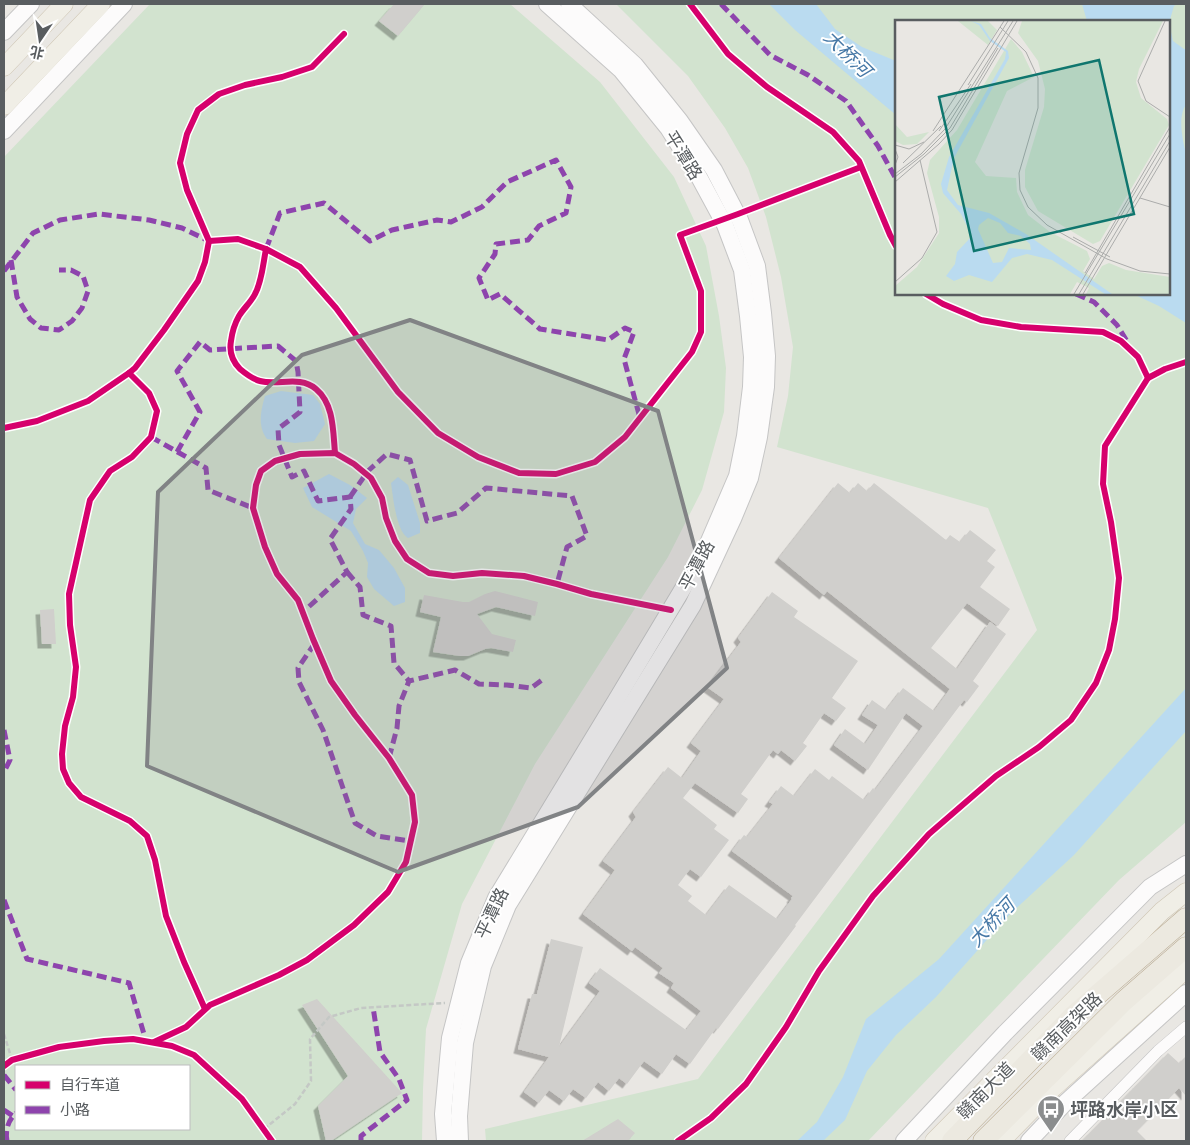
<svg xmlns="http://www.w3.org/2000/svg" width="1190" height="1145" viewBox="0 0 1190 1145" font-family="'Exo 2','Noto Sans SC',sans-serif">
<defs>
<filter id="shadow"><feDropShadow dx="-4.5" dy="4.5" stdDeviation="0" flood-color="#0004"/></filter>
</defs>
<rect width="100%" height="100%" fill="#e9e7e3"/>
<g fill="#d2e3cf" fill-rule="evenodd">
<path d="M150,4H510L600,82L674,177L706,246L719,316L726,368L724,412L702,490L668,557L535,764L462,904L426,1029L423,1089L422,1141H4V157ZM16,1066H189V1129H16Z"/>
<path d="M616,4H1186V822L1119,880L868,1141H486L485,1129L698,1079L1037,630L988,508L777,447L788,396L793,347L781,277L766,217L748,168L725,128L688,76ZM896,21H1169V294H896Z"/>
</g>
<g fill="#badbf0">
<polygon points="769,4 816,4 835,29 862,47 896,61 896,115 795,30"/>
<path d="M1082,4H1177L1174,6L1169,23L1173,41L1184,49H1186V105C1177,117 1183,141 1186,154V323L1159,306L1133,294H1169V21H1087Z"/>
<path d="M281,391L313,395L320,404L325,424L314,441L295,443L267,439C257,426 261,410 265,396Z"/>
<polygon points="329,474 350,485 367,498 356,509 353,523 365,544 379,550 394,568 405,588 405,602 394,606 374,589 367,577 368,563 363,551 351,531 312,507 303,488"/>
<path d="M398,477L408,485L420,523V533L408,538C396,531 393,496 391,483Z"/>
<polygon points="1186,688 1186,731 1074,855 1009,915 936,997 896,1035 867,1071 845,1120 823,1141 797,1141 817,1122 843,1077 866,1019 939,959"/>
</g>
<g fill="#d0cfcc" filter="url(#shadow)">
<polygon points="394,4 425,4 398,36 379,21"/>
<polygon points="838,483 850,493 858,483 867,491 874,483 946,540 950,535 960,542 970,530 996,550 987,561 995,567 980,587 1010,609 998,626 967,603 931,648 957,669 990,622 1006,634 973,681 979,686 967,702 964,700 795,925 796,926 718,1029 716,1028 690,1064 676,1054 662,1074 644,1061 627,1084 619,1078 609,1091 598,1082 586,1098 573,1089 564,1101 549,1090 539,1103 524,1092 549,1057 518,1049 532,994 537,994 551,939 583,947 559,1047 600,991 589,983 600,968 686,1030 701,1011 671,988 674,983 659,973 663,968 635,947 632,951 583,914 615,870 603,861 636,817 633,812 668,767 682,778 701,751 691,743 724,699 707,687 741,642 738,638 772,592 798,611 794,617 858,661 832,698 846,708 836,721 824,713 803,743 807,746 795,761 781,750 778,754 773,750 741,794 748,799 738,813 695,783 683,798 717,825 714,829 729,840 701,877 690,869 678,885 692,896 688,901 706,915 729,885 777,919 792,899 791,898 793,896 732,851 744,835 747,837 773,804 769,802 781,786 794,796 815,769 829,780 832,776 864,800 873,788 875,790 923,726 906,713 868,770 834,745 845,729 865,744 878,725 862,715 872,700 886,710 903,688 934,711 950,689 827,591 824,595 779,558"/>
<polygon points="495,591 538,602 535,616 496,607 477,614 492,634 516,640 513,652 491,648 485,649 468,656 460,656 433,652 441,617 420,612 424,595 463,602 469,602 485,594"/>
<polygon points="54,609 56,644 42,644 40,610"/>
<polygon points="317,999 402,1093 331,1141 326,1141 318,1106 348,1076 302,1005"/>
<polygon points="1168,1053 1179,1063 1186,1056 1186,1096 1179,1088 1137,1131 1147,1141 1082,1141"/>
<polygon points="618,1119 635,1133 628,1141 582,1141"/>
</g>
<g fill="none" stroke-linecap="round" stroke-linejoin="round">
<g stroke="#c4c4c4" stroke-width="12">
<polyline id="street" points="1070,1141 1158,1051 1186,1027"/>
</g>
<g stroke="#c5c5c5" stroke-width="18">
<g id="secondary">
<polyline points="4,32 31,4"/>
<polyline points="4,131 124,4"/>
<polyline points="445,1141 443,1114 450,1038 469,963 496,898 615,702 703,555 737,476 745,436 751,387 752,357 748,316 742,270 725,225 699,177 668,128 621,70 547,4"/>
<polyline points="460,1141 459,1116 465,1043 483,966 508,905 693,605 733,519 750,478 759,437 766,387 767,356 763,313 757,266 740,220 714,170 680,121 635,65 569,4"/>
<polyline points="904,1141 1005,1033 1150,887 1186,864"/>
<polyline points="1029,1141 1065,1103 1186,993"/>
</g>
</g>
<g stroke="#cec5b3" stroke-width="19">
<g id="primary">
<polyline points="4,67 64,4"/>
<polyline points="4,106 101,4"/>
<polyline points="934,1141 1162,911 1186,892"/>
<polyline points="1001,1141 1053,1088 1186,969"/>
</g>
</g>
<g stroke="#bcae94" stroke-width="21">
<g id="highway">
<polyline points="952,1141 1074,1015 1186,918"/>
<polyline points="983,1141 1124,1001 1186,947"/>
</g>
</g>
<g stroke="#c4c8c5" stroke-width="2.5" stroke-dasharray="5 2.5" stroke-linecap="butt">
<polyline points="690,4 728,54 767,87 833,132 859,161 890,235 896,246"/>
<polyline points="751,209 861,167"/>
<polyline points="209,241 238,239 266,249 300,267 336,308 398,392 438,433 478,457 519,473 556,474 595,462 625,437 692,352 701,332 701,291 680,235 708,225"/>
<path d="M266,249C263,264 262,281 255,294C251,302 244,308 239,316C235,323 232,333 231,341C229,352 233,362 240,369C246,374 252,379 260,381C278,386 300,375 316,389C334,404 333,431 335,453"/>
<polyline points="926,294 943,304 981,320 1021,327 1103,332 1121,341 1138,357 1148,378 1165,369 1186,362"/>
<polyline points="129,373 149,393 157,411 151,437 132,457 110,471 90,500 69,594 70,625 76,667 73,697 65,726 62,754 63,769 69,783 81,797 130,821 147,836 155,860 166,916 184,962 205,1009"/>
<polyline points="4,428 37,421 88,401 129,373 135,368 164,330 198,281 205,262 209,241 187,190 180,163 187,134 198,110 219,94 245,85 282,77 312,67 344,34"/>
<polyline points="4,1034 12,1060"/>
<polyline points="154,1042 186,1027 210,1005 279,975 307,960 354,925 388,892 406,862 415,822 412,795 389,758 355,715 331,681 313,639 298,600 277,574 265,547 253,508 256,485 261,471 275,461 300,454 335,453 354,464 371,478 382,498 386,518 395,541 407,559 429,573 453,576 482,573 524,576 557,584 591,594 657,607"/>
<polyline points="4,1066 12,1060 59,1047 104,1041 133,1039 172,1046 194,1055 242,1099 272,1141"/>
<polyline points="264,1129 295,1104 311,1081 310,1039 329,1017 361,1008 445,1003"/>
<polyline points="678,1141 711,1118 746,1084 786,1027 819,971 873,896 929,834 996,776 1039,747 1071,720 1096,683 1109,650 1115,619 1119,578 1111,522 1103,484 1105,446 1148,378"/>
</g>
<use href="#street" stroke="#fcfbfb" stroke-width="11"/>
<use href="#secondary" stroke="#fcfbfb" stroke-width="16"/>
<use href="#primary" stroke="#f0eee6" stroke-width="18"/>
<use href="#highway" stroke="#ece9e0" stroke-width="20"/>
<g stroke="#8e44ad" stroke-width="5" stroke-dasharray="10 5" stroke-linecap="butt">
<polyline points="721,4 770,55 808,75 846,101 878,146 896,179"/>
<polyline points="266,249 280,213 324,203 370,241 392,230 437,220 451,222 482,207 507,182 556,160 571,187 566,213 539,226 528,240 496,244 495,254 479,278 488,300 500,294 540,329 608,340 625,328 634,332 624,359 640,418"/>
<polyline points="11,260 17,297 30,319 41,328 59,330 72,321 82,308 88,291 83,276 71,270 59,270"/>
<polyline points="4,271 33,233 60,220 99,214 149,220 182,228 209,241"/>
<polyline points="1076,294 1094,302 1117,325 1128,343"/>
<polyline points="151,437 206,468 208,490 253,508"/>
<polyline points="177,452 200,412 177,371 200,342 210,350 278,346 296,361 298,372 300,412 278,429 279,445 292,477 304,471 318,501 350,497 351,509 330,539 347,572 303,612"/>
<polyline points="350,497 368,471 387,454 410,460 427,521 457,513 486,488 572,496 587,536 567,547 557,584"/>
<polyline points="347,572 360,587 363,615 391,626 394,663 409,681"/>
<polyline points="315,643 298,668 299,682 323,730 355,823 377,836 410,841"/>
<polyline points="4,730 10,760 4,772"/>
<polyline points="389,758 397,728 399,706 409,681 455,670 479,684 507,685 531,688 542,680"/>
<polyline points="4,900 27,959 129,983 146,1041"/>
<polyline points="4,1075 16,1090"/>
<polyline points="4,1110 13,1116"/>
<path d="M7,1141C5,1131 8,1120 16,1113"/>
<polyline points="361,1141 361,1136 407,1100 399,1079 380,1052 373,1007"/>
</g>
<g stroke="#fff" stroke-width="9">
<g id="cycleway">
<polyline points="690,4 728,54 767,87 833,132 859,161 890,235 896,246"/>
<polyline points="209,241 238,239 266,249 300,267 336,308 398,392 438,433 478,457 519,473 556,474 595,462 625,437 692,352 701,332 701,291 680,235 738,214 861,167"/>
<path d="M266,249C263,264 262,281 255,294C251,302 244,308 239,316C235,323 232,333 231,341C229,352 233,362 240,369C246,374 252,379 260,381C278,386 300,375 316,389C334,404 333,431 335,453"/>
<polyline points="926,294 943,304 981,320 1021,327 1103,332 1121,341 1138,357 1148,378 1165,369 1186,362"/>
<polyline points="129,373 149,393 157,411 151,437 132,457 110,471 90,500 69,594 70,625 76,667 73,697 65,726 62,754 63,769 69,783 81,797 130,821 147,836 155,860 166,916 184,962 205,1009"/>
<polyline points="4,428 37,421 88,401 129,373 135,368 164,330 198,281 205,262 209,241 187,190 180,163 187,134 198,110 219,94 245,85 282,77 312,67 344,34"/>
<polyline points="154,1042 186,1027 210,1005 279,975 307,960 354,925 388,892 406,862 415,822 412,795 389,758 355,715 331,681 313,639 298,600 277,574 265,547 253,508 256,485 261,471 275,461 300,454 335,453 354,464 371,478 382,498 386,518 395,541 407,559 429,573 453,576 482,573 524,576 557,584 591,594 671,610"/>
<polyline points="4,1066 12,1060 59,1047 104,1041 133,1039 172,1046 194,1055 242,1099 272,1141"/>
<polyline points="678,1141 711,1118 746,1084 786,1027 819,971 873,896 929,834 996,776 1039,747 1071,720 1096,683 1109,650 1115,619 1119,578 1111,522 1103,484 1105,446 1148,378"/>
</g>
</g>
<use href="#cycleway" stroke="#d6006c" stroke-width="6"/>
</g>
<path fill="#818385" fill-opacity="0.2" stroke="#818385" stroke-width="4" stroke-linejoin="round" d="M410,320L658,411L727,668L578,807L398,872L147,766L158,492L302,355Z"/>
<defs>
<g id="bus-pin" transform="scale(1.4375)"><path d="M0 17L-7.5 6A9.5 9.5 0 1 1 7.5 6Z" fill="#8b8d8e" stroke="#fff"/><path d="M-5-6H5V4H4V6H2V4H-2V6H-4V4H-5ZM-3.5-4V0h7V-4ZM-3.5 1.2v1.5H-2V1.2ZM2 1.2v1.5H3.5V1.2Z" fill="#fff"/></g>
</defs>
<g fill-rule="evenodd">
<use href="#bus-pin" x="1051" y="1109"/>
</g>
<g text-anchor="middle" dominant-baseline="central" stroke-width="4" stroke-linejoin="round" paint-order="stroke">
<g font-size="18" fill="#595d60" stroke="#fff">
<text transform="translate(684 155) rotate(58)">平潭路</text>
<text transform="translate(696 565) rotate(-62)">平潭路</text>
<text transform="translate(491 913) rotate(-65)">平潭路</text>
<text transform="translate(1066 1026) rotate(-44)">赣南高架路</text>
<text transform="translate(985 1090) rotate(-45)">赣南大道</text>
</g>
<g font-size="18" font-weight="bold" fill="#595d60" stroke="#fff" text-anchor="start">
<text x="1070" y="1109">坪路水岸小区</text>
</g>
<g font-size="19" font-style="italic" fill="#4678a6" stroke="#fff">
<text transform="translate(848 53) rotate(45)">大桥河</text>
<text transform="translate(991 922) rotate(-47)">大桥河</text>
</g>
</g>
<g transform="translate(895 20)">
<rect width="275" height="275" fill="#e9e7e3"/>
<path d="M63,1H93L102,10L93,25ZM127,1H268L244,49L241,62L246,78L272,99L274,105L205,221L198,224L143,191L130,167V150L149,87L150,69L143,41L123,13ZM116,19L127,32L139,57L112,71L80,142L91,156L121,158L122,172L133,195L155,212L192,231L195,239L188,251L199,259L207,246L214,243L231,250L275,257V274H191L194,268L182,262L175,274H0V266L22,247L44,213V197L32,153L35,140L62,110ZM0,104L12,117L34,112L22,124L8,125L0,121Z" fill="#d2e3cf"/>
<path d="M76,1L86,4L95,18L113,31L114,38L59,138L52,170L63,185L94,193L131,214L217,274H210L157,240L132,234L117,238L97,262L74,255L59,261L51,256L60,244L62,232L77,216L66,194L48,173L46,164L54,137L110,39L111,32L95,21L84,5ZM93,198L105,203L113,213L126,216L135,224L136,230L114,228L107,242L98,243L83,209L84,205Z" fill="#badbf0" fill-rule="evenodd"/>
<path fill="none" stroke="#abacab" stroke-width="1" d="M270,1L243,61L251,81L275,97M105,7L131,32L143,58V88L124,153L125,170L133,187L152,205L212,239L245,251L275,254M73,65L113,1M38,111L109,1M44,111L76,64M44,124L57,110L122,1M0,125L14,129L29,122M0,129L3,137L0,145M8,143L46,106M0,154L26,134L50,109L118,1M0,157L29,134L55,108L103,28M0,162L44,124M245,178L275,187M178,217L215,237M190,253L275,107M0,262L27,238L42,212L25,140M179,274L275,114M184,274L275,121M188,274L275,127"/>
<path fill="#0f766e" fill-opacity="0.15" stroke="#0f766e" stroke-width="2.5" d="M204,40L239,194L79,231L44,77Z"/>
<rect width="275" height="275" fill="none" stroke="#595d60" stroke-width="2.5"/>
</g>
<rect width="1190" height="1145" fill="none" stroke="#595d60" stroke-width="10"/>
<rect x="15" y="1065" width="175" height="65" fill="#ffffff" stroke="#bdbebf"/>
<rect x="25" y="1081" width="25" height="8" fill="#d6006c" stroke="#bdbebf"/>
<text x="60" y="1090" font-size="15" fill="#595d60">自行车道</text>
<rect x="25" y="1106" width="25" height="8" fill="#8e44ad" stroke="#bdbebf"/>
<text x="60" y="1115" font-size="15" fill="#595d60">小路</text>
<g transform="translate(40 40) rotate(193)" stroke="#ffffff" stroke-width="4" paint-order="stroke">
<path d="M0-4L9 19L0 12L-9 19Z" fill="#595d60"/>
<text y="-8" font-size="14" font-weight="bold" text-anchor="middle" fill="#595d60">北</text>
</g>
</svg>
